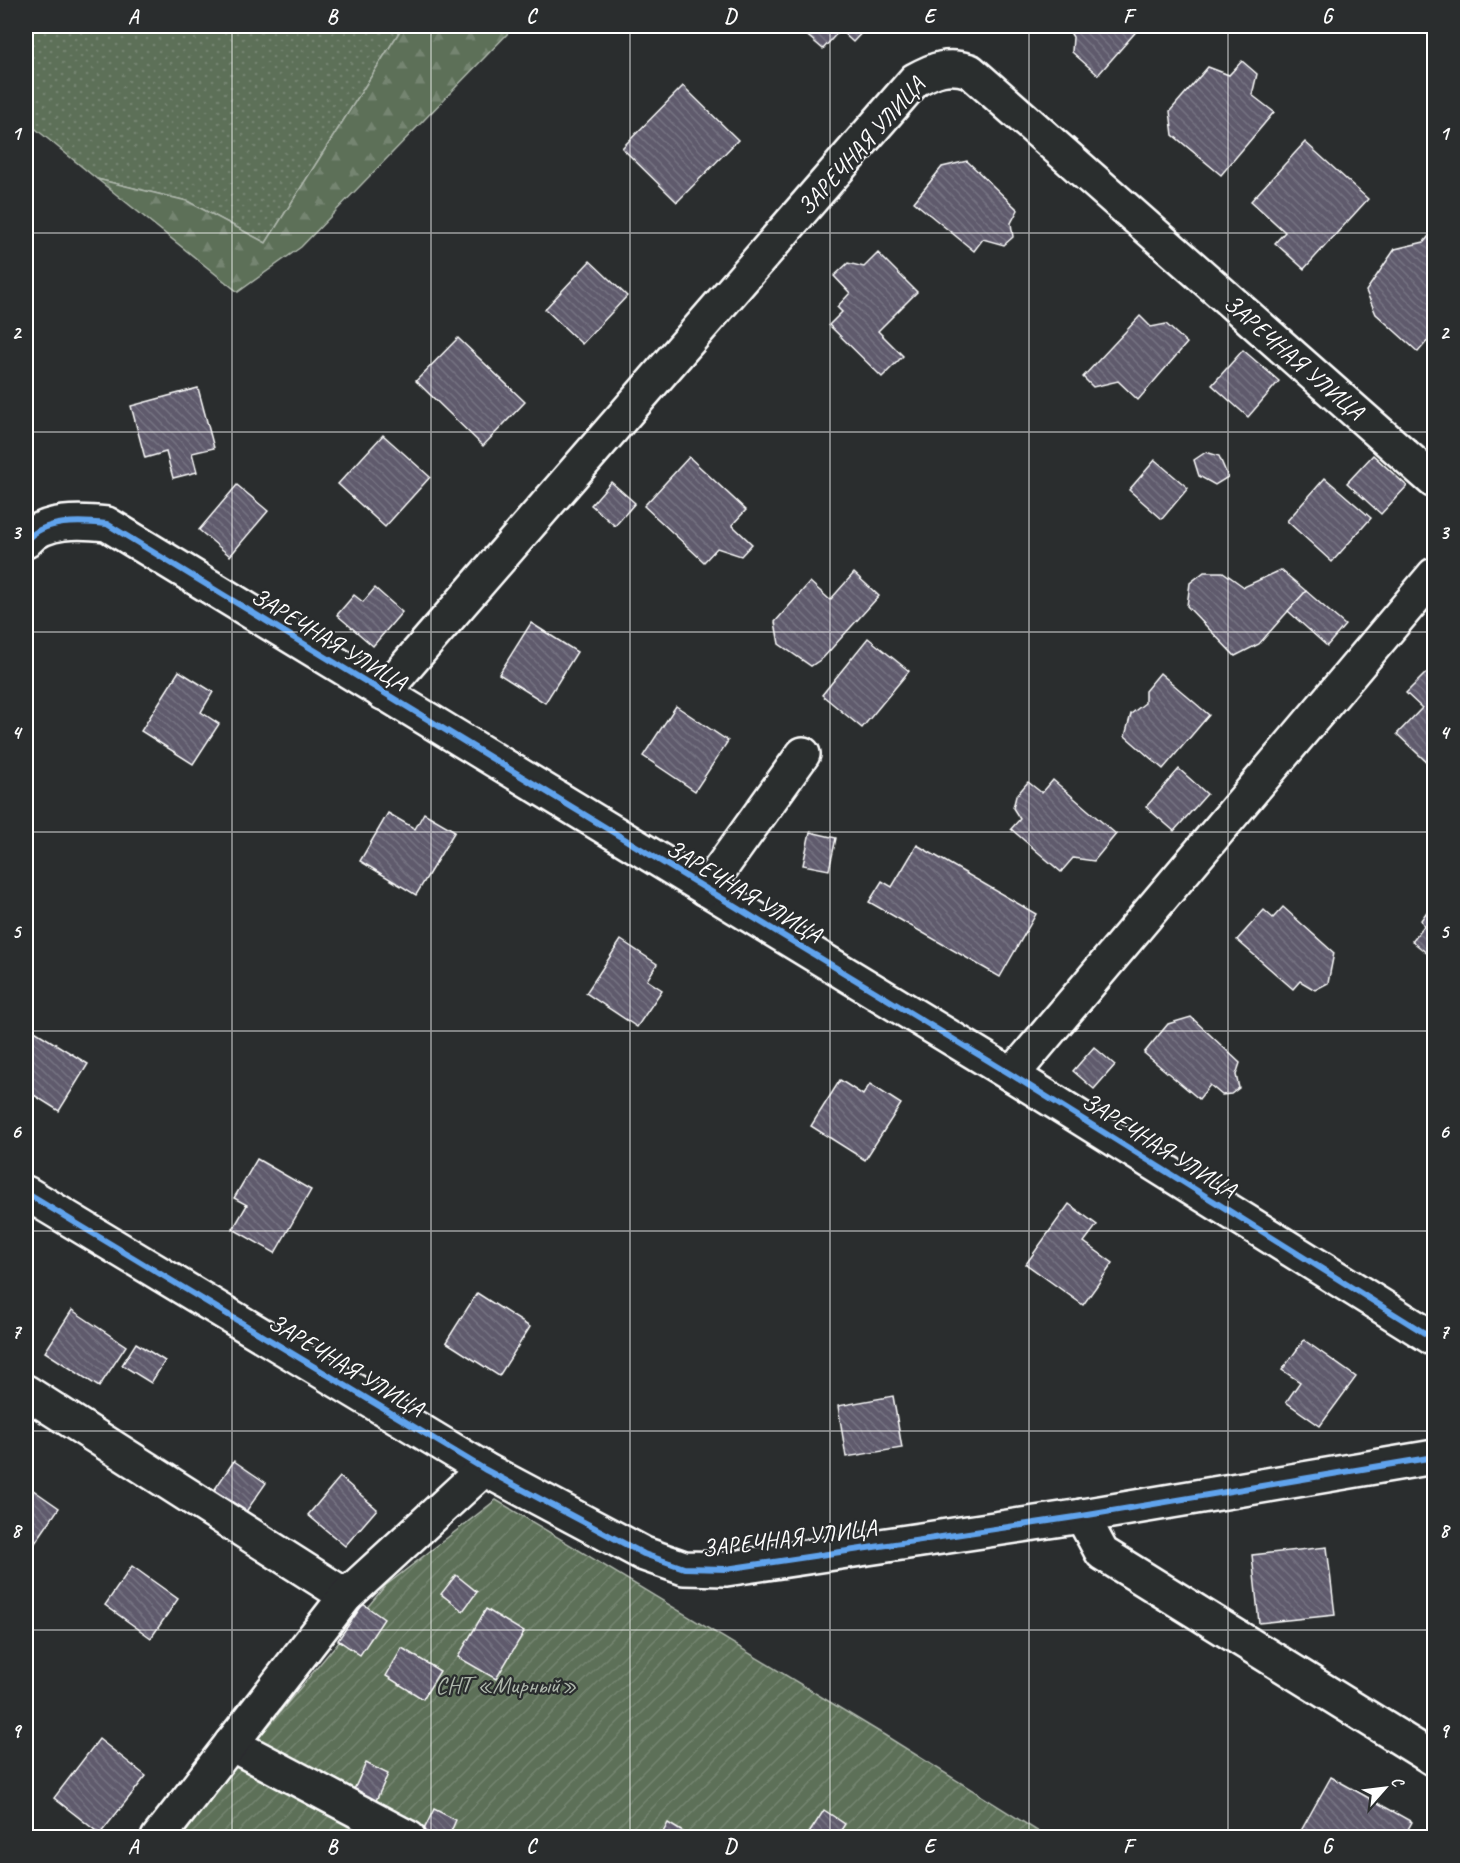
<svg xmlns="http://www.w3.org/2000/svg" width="1460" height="1863" viewBox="0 0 1460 1863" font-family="Caveat,sans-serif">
<defs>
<pattern id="grass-dots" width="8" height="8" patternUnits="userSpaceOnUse" patternTransform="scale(1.5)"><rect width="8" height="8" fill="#5d6f58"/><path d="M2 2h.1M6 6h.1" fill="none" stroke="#758571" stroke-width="1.8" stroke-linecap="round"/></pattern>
<pattern id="forest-firs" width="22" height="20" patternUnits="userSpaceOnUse" patternTransform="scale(1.5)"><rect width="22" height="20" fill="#5d6f58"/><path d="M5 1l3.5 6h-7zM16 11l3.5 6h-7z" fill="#758571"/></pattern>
<pattern id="garden-furrows" width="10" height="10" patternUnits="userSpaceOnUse" patternTransform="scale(1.5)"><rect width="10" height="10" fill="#5d6f58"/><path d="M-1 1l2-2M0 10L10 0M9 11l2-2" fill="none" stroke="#758571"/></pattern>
<pattern id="building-back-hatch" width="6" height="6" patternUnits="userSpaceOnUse" patternTransform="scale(1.5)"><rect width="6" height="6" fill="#5e5a6c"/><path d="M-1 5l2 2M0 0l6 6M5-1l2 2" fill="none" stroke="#767382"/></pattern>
</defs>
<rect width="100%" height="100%" fill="#2a2d2e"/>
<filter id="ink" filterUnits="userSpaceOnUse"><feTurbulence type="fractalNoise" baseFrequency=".0167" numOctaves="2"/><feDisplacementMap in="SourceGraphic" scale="12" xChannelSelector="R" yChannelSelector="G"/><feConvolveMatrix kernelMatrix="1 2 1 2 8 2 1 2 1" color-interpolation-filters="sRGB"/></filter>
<g filter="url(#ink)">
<polygon fill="url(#grass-dots)" stroke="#aeb7ac" stroke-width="1.5" points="26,26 403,26 266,243 187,201 97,179 26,121"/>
<polygon fill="url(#forest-firs)" stroke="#aeb7ac" stroke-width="1.5" points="403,26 515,26 301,247 238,292 97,179 187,201 266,243"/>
<polygon fill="url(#garden-furrows)" stroke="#aeb7ac" stroke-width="1.5" points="496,1500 886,1736 1047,1837 180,1838 245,1754 385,1586"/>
<g fill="url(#building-back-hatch)" stroke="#fff" stroke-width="1.5">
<polygon points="796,26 868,26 853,42 840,30 823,49"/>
<polygon points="1066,26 1141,26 1098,75 1072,52 1073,37"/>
<polygon points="1242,61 1257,74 1252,95 1274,112 1221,175 1173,135 1170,111 1208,67 1229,75"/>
<polygon points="683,86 738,140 677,202 622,148"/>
<polygon points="1305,142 1368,199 1304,269 1275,243 1285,232 1251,201"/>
<polygon points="967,161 1018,210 1011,223 1013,237 1004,245 983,239 974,251 914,202 942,167"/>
<polygon points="1434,230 1434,333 1418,352 1376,314 1366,291 1395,249 1424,242"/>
<polygon points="878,253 917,292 878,331 903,356 882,377 829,325 842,312 837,307 850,293 834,276 848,263 864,267"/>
<polygon points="590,261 627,296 582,344 545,309"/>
<polygon points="1140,316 1151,327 1166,324 1187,343 1138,400 1118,381 1093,387 1083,377"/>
<polygon points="458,338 525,402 483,446 416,381"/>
<polygon points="1243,350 1279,381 1248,417 1212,385"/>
<polygon points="198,388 214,448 192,453 197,472 173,478 166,452 145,458 131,406"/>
<polygon points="383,435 430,477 385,527 338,484"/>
<polygon points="1206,452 1219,456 1228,477 1215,485 1199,476 1194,460"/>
<polygon points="1373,455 1407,486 1381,514 1347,483"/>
<polygon points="689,457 746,510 732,525 752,544 741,556 717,548 704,562 644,506"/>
<polygon points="1155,460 1188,488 1162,519 1129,490"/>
<polygon points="1325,478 1371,518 1332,562 1287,521"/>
<polygon points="611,482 635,503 615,526 591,505"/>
<polygon points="237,485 268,511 230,556 199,530"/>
<polygon points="1281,570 1306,591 1259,644 1235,656 1187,606 1190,583 1204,572 1223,572 1244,587"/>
<polygon points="854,573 879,596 823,658 811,666 779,644 775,622 810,582 830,600"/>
<polygon points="375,588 402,612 373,646 337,615 354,595 363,602"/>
<polygon points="1306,591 1345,625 1327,646 1288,611"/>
<polygon points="531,623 577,652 545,703 499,674"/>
<polygon points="868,638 909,671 862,728 822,695"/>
<polygon points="179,671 213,692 201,712 219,724 193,764 141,731"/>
<polygon points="1160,673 1209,715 1163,769 1125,736 1131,714 1145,703 1145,691"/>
<polygon points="1426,673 1434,680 1434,769 1397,734 1422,708 1406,693"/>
<polygon points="676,706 728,741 695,791 643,756"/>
<polygon points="1179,769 1207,794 1174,831 1146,807"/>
<polygon points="1053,780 1116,834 1094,861 1073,858 1061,872 1011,829 1020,819 1013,808 1016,796 1028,782 1042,793"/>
<polygon points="388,813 415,829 424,813 455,831 416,895 360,861"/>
<polygon points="810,832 836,838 829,870 803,865"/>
<polygon points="917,845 1036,914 1000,977 869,902 882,881 892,887"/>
<polygon points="1434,902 1434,959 1412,941 1424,926 1421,920"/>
<polygon points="1283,907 1334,953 1328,983 1315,990 1300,981 1293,989 1237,940 1264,910 1273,918"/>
<polygon points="621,940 657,964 647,980 662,990 637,1027 586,993"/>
<polygon points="1191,1017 1240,1063 1236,1075 1239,1088 1231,1094 1222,1095 1210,1085 1199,1099 1144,1053 1168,1024"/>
<polygon points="28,1027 88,1064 59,1111 26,1090 26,1031"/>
<polygon points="1094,1047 1115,1065 1094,1089 1073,1071"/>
<polygon points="840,1080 863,1095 870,1084 901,1104 865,1160 811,1126"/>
<polygon points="257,1159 311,1190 275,1253 233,1229 247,1205 234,1198"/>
<polygon points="1069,1204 1097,1225 1084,1242 1113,1263 1083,1305 1026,1264"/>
<polygon points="477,1293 530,1327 499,1376 446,1342"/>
<polygon points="72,1310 126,1346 99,1387 45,1352"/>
<polygon points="1304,1340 1356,1377 1320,1426 1286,1402 1300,1382 1282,1370"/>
<polygon points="136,1343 165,1361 151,1383 122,1365"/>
<polygon points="893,1396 902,1448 846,1457 838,1406"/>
<polygon points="234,1461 266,1483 236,1526 204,1505"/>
<polygon points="340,1477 377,1509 345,1546 308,1515"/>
<polygon points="26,1485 59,1508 26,1556"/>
<polygon points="1327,1547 1335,1615 1259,1623 1252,1555"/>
<polygon points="132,1566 178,1599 151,1638 105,1605"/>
<polygon points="456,1575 477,1592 463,1611 441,1594"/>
<polygon points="363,1604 384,1619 360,1655 338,1640"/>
<polygon points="486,1609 524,1632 496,1679 458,1657"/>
<polygon points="402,1648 440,1671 423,1699 386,1676"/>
<polygon points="99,1739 146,1776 100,1834 54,1798"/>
<polygon points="366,1763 388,1774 374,1805 352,1794"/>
<polygon points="1331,1777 1412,1822 1403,1838 1297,1838"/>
<polygon points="434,1809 456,1820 448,1838 420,1838"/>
<polygon points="824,1810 845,1824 836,1838 806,1838"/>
<polygon points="668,1823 693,1838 660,1838"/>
</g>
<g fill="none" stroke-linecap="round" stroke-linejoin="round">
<g stroke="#fff" stroke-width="38">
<g id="minor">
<path d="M26,541C44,519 80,521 107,524L1012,1075L1434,1339"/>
<path d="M383,693L915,80C935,69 947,64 970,71L1434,481"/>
<polyline points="706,889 803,754"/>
<polyline points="1012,1075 1434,575"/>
<polyline points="26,1193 484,1469 644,1554 684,1568 726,1569 1082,1516 1434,1457"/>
<polyline points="26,1392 346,1596"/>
<polyline points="1082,1516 1102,1553 1434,1759"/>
<polyline points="231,1744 409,1838"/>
<polyline points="158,1838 346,1596 484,1469"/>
</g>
</g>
<use href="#minor" stroke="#2a2d2e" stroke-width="33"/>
<g stroke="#2a2d2e" stroke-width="10">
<g id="cycleway">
<path d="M26,541C44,519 80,521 107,524L1012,1075L1434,1339"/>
<polyline points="26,1193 484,1469 644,1554 684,1568 726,1569 1082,1516 1434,1457"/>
</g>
</g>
<use href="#cycleway" stroke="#60a3ed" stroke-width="6"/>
</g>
</g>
<path fill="none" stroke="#fff" stroke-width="1.5" stroke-opacity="0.55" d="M232,26V1838M431,26V1838M630,26V1838M830,26V1838M1029,26V1838M1228,26V1838M26,233H1434M26,432H1434M26,632H1434M26,832H1434M26,1031H1434M26,1231H1434M26,1431H1434M26,1630H1434"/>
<g text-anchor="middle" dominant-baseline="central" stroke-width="4.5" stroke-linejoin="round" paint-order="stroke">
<g font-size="24" fill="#fff" stroke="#2a2d2e">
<text transform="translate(861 146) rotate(-48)">ЗАРЕЧНАЯ УЛИЦА</text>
<text transform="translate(1294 357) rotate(41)">ЗАРЕЧНАЯ УЛИЦА</text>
<text transform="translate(329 639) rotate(31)">ЗАРЕЧНАЯ УЛИЦА</text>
<text transform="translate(744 891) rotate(31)">ЗАРЕЧНАЯ УЛИЦА</text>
<text transform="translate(1159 1145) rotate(32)">ЗАРЕЧНАЯ УЛИЦА</text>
<text transform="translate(346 1365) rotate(31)">ЗАРЕЧНАЯ УЛИЦА</text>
<text transform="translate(789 1538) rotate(-7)">ЗАРЕЧНАЯ УЛИЦА</text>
</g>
<g font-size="24" fill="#aeb7ac" stroke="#2a2d2e">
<text x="506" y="1685">СНТ «Мирный»</text>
</g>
</g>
<rect width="1460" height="1863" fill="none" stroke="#2a2d2e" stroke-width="66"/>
<g transform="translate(1385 1788) rotate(62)" stroke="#2a2d2e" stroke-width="4.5" paint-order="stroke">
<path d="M0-4.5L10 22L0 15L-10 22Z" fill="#ffffff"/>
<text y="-9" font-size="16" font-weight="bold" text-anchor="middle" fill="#ffffff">С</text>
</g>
<rect x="33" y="33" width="1394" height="1797" fill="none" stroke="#fff" stroke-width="2"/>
<g font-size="20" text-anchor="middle" font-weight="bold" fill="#fff">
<text x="133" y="23">A</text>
<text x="332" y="23">B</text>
<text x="531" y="23">C</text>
<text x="730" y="23">D</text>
<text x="929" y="23">E</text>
<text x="1128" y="23">F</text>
<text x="1327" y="23">G</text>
<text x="16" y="140">1</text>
<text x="1444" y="140">1</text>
<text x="16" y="339">2</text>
<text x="1444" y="339">2</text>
<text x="16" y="539">3</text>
<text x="1444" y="539">3</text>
<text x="16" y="739">4</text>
<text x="1444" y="739">4</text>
<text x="16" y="938">5</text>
<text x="1444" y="938">5</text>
<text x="16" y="1138">6</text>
<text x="1444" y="1138">6</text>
<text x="16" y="1338">7</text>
<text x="1444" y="1338">7</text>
<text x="16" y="1537">8</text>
<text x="1444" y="1537">8</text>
<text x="16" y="1737">9</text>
<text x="1444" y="1737">9</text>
<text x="133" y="1853">A</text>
<text x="332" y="1853">B</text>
<text x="531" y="1853">C</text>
<text x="730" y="1853">D</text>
<text x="929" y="1853">E</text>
<text x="1128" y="1853">F</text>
<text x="1327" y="1853">G</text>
</g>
</svg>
